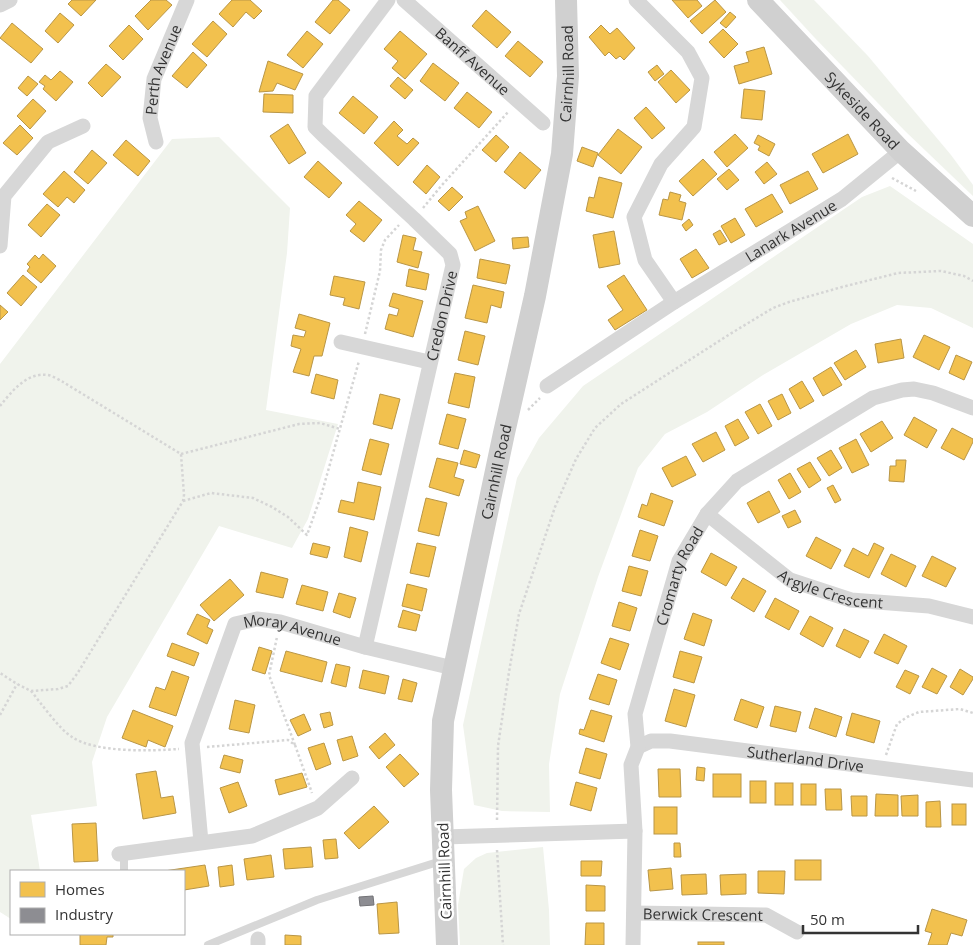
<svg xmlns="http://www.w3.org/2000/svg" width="973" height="945" viewBox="0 0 973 945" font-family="'Open Sans',sans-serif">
<rect width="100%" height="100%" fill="#fff"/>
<g fill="#f0f3ec">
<polygon points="780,0 814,0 868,56 951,155 973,185 973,196 905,131 814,37"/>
<polygon points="219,137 290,208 287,253 266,410 338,424 308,519 292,548 219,526 107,717 92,762 97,806 31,815 40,871 11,871 11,919 0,912 0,364 172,139"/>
<polygon points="890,186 973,244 973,328 931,308 897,305 851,324 763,375 707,412 665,434 638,468 598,577 560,694 549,764 550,812 502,811 474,805 463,725 517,478 539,438 583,386 862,197"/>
<polygon points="543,847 549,910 550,945 460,945 458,905 464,869 476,858 487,853"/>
</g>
<g fill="#f2c14e" stroke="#b99646">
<polygon points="72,0 96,0 81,16 68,4"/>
<polygon points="151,0 166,0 172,5 148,30 135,16"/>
<polygon points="232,0 250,0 262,11 254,19 246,12 233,27 219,14"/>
<polygon points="333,0 338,0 350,10 330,34 315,22"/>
<polygon points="672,0 697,0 702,6 688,18"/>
<polygon points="715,0 726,12 702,34 690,21"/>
<polygon points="486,10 511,32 497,48 472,26"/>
<polygon points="730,12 736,17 726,28 720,23"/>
<polygon points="60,13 74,25 58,43 45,31"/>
<polygon points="213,21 227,34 207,57 192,44"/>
<polygon points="12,23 43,49 31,63 0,38"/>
<polygon points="129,25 143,39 123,60 109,46"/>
<polygon points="601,25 610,34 617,28 635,48 624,60 620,56 616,59 609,52 605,56 589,37"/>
<polygon points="723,29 738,44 724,58 709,42"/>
<polygon points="307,31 323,44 303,68 287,55"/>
<polygon points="400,31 427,54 405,79 392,68 398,61 384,49"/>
<polygon points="518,41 543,62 530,77 505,56"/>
<polygon points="764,47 772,74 739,84 734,66 749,62 746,52"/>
<polygon points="193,52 207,65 187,88 172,76"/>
<polygon points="268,61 303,74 295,90 277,83 273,91 259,92"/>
<polygon points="433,63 459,83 445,101 420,81"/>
<polygon points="106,64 121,77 102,97 88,83"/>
<polygon points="657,65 664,74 655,81 648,72"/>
<polygon points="671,70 690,90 676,103 658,82"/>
<polygon points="60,71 73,82 56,101 43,89 45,86 39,82 45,75 51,80"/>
<polygon points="28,76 38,84 27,96 18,88"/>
<polygon points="398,77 413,90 405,99 390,86"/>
<polygon points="744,89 765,91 762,120 741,118"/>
<polygon points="467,92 492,112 479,128 454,108"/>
<polygon points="264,94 293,95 293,113 263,112"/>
<polygon points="353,96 378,117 364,134 339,113"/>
<polygon points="33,99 46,111 30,129 17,116"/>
<polygon points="646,107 665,128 652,139 634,118"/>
<polygon points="394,121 403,130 397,136 407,144 413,138 419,143 398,166 374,143"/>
<polygon points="288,124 306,153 289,164 270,136"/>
<polygon points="20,125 33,138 17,155 3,143"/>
<polygon points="618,129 642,147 621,174 598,155"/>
<polygon points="735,134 748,148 727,167 714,152"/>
<polygon points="848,134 858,154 823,173 812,154"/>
<polygon points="496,135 509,147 496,162 482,150"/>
<polygon points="758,135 775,144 769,156 758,150 760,146 754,143"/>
<polygon points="126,140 150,161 138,176 113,155"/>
<polygon points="582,147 598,153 593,167 577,161"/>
<polygon points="92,150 107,163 88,184 74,172"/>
<polygon points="520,152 541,170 525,189 504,172"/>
<polygon points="703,159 717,174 693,196 679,181"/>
<polygon points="318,161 342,183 329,198 304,177"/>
<polygon points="767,162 777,174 764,184 755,172"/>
<polygon points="427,165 440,177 426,194 413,182"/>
<polygon points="729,169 739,180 727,190 717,179"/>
<polygon points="64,171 85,190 74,203 67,197 58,207 43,194"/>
<polygon points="808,171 818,189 790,204 780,185"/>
<polygon points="599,177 622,183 613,218 586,211 589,197 594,198"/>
<polygon points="452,187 463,197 449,211 438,201"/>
<polygon points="670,192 681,195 679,201 686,203 682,220 659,215 663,199 668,200"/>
<polygon points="772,194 783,212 756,227 745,209"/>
<polygon points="359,201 382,220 364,242 350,231 356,224 346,215"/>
<polygon points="47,204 60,215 41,237 28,225"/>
<polygon points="478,206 495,241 475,251 460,221 467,218 465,212"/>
<polygon points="735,218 745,235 731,243 721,226"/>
<polygon points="689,219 693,225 686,231 682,225"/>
<polygon points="720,230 727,241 719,245 713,234"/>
<polygon points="614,231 620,264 599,268 593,235"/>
<polygon points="403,235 416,238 413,250 422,252 418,268 397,262"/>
<polygon points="528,237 529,247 513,249 512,238"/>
<polygon points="696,249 709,268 692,278 680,259"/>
<polygon points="43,254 56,266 41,283 27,271 30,267 27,264 35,255 39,259"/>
<polygon points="480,259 510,265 506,284 477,278"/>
<polygon points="409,269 429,274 426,290 406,286"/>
<polygon points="23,275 37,287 21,306 7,293"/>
<polygon points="624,275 647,310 615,330 608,320 623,310 607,286"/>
<polygon points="334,276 365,282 359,309 343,305 345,298 330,295"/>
<polygon points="473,285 504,292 501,308 491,305 487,323 465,318"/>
<polygon points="393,293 423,301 413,337 385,329 389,314 397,316 399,309 389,306"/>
<polygon points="0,305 8,312 0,320"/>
<polygon points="299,314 330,323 322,356 314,356 309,376 293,372 301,349 291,346 293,335 304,337 306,331 295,328"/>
<polygon points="465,331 485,336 478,365 458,360"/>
<polygon points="924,335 950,347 939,370 913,357"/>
<polygon points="901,339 904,358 878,363 875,344"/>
<polygon points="856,350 866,367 845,380 834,363"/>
<polygon points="956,355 972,362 964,380 949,373"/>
<polygon points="831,367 842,385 823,396 813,378"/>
<polygon points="455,373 475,377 469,408 448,403"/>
<polygon points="316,374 338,380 334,399 311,393"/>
<polygon points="802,381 814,401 800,409 789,389"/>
<polygon points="380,394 400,399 392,429 373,424"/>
<polygon points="782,394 791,413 778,420 768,401"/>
<polygon points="760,404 772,426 758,434 745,412"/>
<polygon points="447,414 466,419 458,449 439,444"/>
<polygon points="914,417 937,430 927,448 904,435"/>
<polygon points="738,419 749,438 735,446 725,426"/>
<polygon points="882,421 893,438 871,452 860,434"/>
<polygon points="952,428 973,439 973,442 964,460 941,448"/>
<polygon points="716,432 725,450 703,462 692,444"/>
<polygon points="370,439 389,444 381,475 362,470"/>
<polygon points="856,439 869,465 852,473 839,448"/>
<polygon points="464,450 480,455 476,468 460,464"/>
<polygon points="831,450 842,468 829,476 817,458"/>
<polygon points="686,456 696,475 672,487 662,468"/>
<polygon points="437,458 458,463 454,477 464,480 459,496 429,487"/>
<polygon points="896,460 906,460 904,482 889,481 890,466 896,466"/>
<polygon points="810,462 821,480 809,488 797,469"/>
<polygon points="790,473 801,492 789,499 778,480"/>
<polygon points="358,482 381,487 374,520 338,512 341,500 354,503"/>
<polygon points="833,485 841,500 835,503 827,488"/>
<polygon points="769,491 780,512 758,523 747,503"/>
<polygon points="651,493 673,501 664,526 638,517 642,504 647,506"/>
<polygon points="426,498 447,503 439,536 418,531"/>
<polygon points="795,510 801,522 788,528 782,516"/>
<polygon points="350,527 368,532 361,562 344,557"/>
<polygon points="640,530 658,536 650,561 632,556"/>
<polygon points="816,537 841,550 831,569 806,556"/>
<polygon points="313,543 330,547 327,558 310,554"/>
<polygon points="417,543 436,547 429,577 410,573"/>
<polygon points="874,543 884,548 869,578 844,566 853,548 868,556"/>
<polygon points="711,553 737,567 726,586 701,572"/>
<polygon points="891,554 916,566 906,587 881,574"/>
<polygon points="932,556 956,568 946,587 922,576"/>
<polygon points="629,566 648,571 641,596 622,591"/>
<polygon points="261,572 288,579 283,598 256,592"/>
<polygon points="743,578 766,591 754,612 731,598"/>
<polygon points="230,579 244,595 214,621 200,605"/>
<polygon points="407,584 427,589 422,611 402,606"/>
<polygon points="302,585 328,592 323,611 296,604"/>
<polygon points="339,593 356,598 350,618 333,612"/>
<polygon points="775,598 799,611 789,630 765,617"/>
<polygon points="619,602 637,608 630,631 612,626"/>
<polygon points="403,610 420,615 416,631 398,627"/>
<polygon points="693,613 712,620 704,646 684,639"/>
<polygon points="197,614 210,620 207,627 213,630 207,644 187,634"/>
<polygon points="810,616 833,628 823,647 800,634"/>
<polygon points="844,629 869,641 860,658 836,646"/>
<polygon points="884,634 907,646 898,664 874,653"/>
<polygon points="610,638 629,644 620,670 601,663"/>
<polygon points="172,643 199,653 194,666 167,656"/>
<polygon points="259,647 272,651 265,674 252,670"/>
<polygon points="286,651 327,662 322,682 280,671"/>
<polygon points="680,651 702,657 694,683 673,677"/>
<polygon points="336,664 350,667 346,687 331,683"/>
<polygon points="932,668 947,676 937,694 922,687"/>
<polygon points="960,669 973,677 973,679 963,695 950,687"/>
<polygon points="363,670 389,676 385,694 359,688"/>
<polygon points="905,670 919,676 910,694 896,687"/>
<polygon points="172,671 189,677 176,716 149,707 156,687 165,690"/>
<polygon points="598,674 617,680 609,705 589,699"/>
<polygon points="403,679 417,683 412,702 398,699"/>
<polygon points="674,689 695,695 686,727 665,721"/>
<polygon points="741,699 764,707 757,728 734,720"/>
<polygon points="235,700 255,705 249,733 229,729"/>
<polygon points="775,706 801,712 796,732 770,726"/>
<polygon points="815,708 842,717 836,737 809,728"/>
<polygon points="133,710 173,726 165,747 148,740 146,747 122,738"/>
<polygon points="591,710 612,716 604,742 579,734 580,729 584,730"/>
<polygon points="330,712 333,725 324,728 320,714"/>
<polygon points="852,713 880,721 874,743 846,735"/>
<polygon points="304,714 311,730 298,736 290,720"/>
<polygon points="385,733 395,745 379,759 369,747"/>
<polygon points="352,736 358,756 343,761 337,740"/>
<polygon points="324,743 331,764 316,770 308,748"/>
<polygon points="586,748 607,754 600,779 579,773"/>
<polygon points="400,754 419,774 404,787 386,767"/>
<polygon points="224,755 243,760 240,773 220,768"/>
<polygon points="697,767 705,768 704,781 696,780"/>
<polygon points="658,769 680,769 681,797 659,797"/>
<polygon points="156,771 161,798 173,796 176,813 143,819 136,774"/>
<polygon points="302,773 307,787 279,795 275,780"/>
<rect x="713" y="774" width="28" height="23"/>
<rect x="750" y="781" width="16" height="22"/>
<polygon points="238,782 247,806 229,813 220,788"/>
<polygon points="576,782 597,788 591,811 570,805"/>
<rect x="775" y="783" width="18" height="22"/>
<rect x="801" y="784" width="15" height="21"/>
<polygon points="825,789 841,789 842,810 826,810"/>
<polygon points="876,794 898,795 898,816 875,816"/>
<polygon points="918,795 918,816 902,816 901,796"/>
<polygon points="851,796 867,796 867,816 852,816"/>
<polygon points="940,801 941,827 926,827 926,802"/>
<rect x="952" y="804" width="14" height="21"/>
<polygon points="374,806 389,822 359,849 344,833"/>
<rect x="654" y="807" width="23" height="27"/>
<polygon points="96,823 98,861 74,862 72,824"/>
<polygon points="336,839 338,858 325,859 323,840"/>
<polygon points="674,843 680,843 681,857 674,857"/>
<polygon points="311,847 313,867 285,869 283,849"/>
<polygon points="271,855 274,877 247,880 244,859"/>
<rect x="795" y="860" width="26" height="20"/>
<polygon points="581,861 602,861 601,876 581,876"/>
<polygon points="205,865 209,886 184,890 184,871 164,871"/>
<polygon points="232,865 234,885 220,887 218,867"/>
<polygon points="671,868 673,889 650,891 648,870"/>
<polygon points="758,871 785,871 784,894 758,893"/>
<polygon points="706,874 707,894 682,895 681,875"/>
<polygon points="746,874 746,894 721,895 720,875"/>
<polygon points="586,885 605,886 605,911 586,911"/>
<polygon points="397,902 399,933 379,934 377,904"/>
<polygon points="932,909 967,920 962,936 951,933 947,945 928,945 932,933 925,931"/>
<polygon points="586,923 604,923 604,945 585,945"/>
<polygon points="80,934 113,934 113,937 107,937 106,945 80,945"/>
<polygon points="285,935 301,936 301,945 285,945"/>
<rect x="698" y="942" width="26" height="3"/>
</g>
<polygon fill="#8d8d92" stroke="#727276" points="373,896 374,905 360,906 359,897"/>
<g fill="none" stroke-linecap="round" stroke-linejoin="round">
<g stroke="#d5d5d5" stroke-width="2.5" stroke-dasharray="2.5 2.5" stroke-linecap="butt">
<polyline points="892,178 916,191"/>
<polyline points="423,208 442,185 509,111"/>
<polyline points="365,334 380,271 381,250 385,240 399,225"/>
<path d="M0,406C12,391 27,372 48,375C53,376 59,380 63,382L181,454L184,495L183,501L77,674L68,686L58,689L31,691L17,684L0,673"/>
<polyline points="528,410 540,398"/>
<polyline points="181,454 299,424 320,423 340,429"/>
<polyline points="183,501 211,493 253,498 272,507 288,517 307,535 321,496 359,361"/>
<path d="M31,691C41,703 59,729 72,737C96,753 150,751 179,749"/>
<polyline points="0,715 17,684"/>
<polyline points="295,745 312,793"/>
<polyline points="207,747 288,740 295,745 269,675 277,637"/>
<polyline points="886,755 897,724 907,717 919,712 960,709 973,713"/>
<polyline points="497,820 498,746 509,672 519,614 555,507 576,459 595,428 621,404 730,334 773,308 789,302 842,287 898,273 941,271 964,276 973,281"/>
<polyline points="497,850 503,945"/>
</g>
<g stroke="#d7d7d7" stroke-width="8">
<polyline points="124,853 124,871"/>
<polyline points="208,945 317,900 441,861"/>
</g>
<g stroke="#d7d7d7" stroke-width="15">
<path id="s1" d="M404,0L543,123"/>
<path id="s2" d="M636,0L688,52L702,78L694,127L661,164L634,217L645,260L674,302L842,199L901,151"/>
<polyline points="0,5 10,0"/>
<path id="s3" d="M156,142L150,118L154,79L187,0"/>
<polyline points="0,246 4,196 48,142 83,126"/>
<polyline points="341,342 429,362"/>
<polyline points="547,386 674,302"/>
<path id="s4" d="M707,514L790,580L851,600L929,606L973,617"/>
<path id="s5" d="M365,647L453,265L450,254L414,219L323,135L315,127L316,96L388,0"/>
<path id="s6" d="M638,747L651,741H670L973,780"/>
<polyline points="443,837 635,831"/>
<path id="s7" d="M201,842L192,743L235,624L257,619L280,622L365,647L453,668"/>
<polyline points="119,854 252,836 318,808 352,778"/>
<path id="s8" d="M634,913L766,915L797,932"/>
<polyline points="258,945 258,939"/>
<path id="s9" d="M633,945L635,831L631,765L638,747L635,714L679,561L707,514L737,481L873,398L902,390L914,389L933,393L973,408"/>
</g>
<g stroke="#d0d0d0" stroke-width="22">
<path id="s10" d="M758,0L901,151L973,216"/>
<path id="s11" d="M447,945L441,790L443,721L504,433L535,296L562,154L568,76L566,0"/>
</g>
</g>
<g text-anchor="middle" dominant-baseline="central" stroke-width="5" stroke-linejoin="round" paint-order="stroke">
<g font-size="15" fill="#333" stroke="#fff">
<text stroke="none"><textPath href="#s1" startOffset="92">Banff Avenue</textPath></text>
<text stroke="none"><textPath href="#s3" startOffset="75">Perth Avenue</textPath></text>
<text stroke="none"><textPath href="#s11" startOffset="884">Cairnhill Road</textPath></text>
<text stroke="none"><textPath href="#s10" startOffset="152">Sykeside Road</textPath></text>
<text stroke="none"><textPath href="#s2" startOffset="494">Lanark Avenue</textPath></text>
<text stroke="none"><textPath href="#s5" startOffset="340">Credon Drive</textPath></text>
<text stroke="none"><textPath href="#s11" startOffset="479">Cairnhill Road</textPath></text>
<text stroke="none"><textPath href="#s9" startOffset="378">Cromarty Road</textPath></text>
<text stroke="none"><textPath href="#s4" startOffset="148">Argyle Crescent</textPath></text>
<text stroke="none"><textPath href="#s7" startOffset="285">Moray Avenue</textPath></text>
<text stroke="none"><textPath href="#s6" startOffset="170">Sutherland Drive</textPath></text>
<text transform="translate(444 871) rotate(-92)">Cairnhill Road</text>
<text stroke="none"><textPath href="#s8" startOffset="69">Berwick Crescent</textPath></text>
</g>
</g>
<rect x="10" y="870" width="175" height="65" fill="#ffffff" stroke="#adadad"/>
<rect x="20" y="882" width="25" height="15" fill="#f2c14e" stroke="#adadad"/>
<text x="55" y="895" font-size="15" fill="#333333">Homes</text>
<rect x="20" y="908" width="25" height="15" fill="#8d8d92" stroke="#adadad"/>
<text x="55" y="920" font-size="15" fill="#333333">Industry</text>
<path d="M803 925v8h115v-8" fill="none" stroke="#333333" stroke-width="2.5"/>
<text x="810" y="925" font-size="15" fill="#333333" stroke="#ffffff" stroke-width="4" paint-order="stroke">50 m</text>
</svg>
